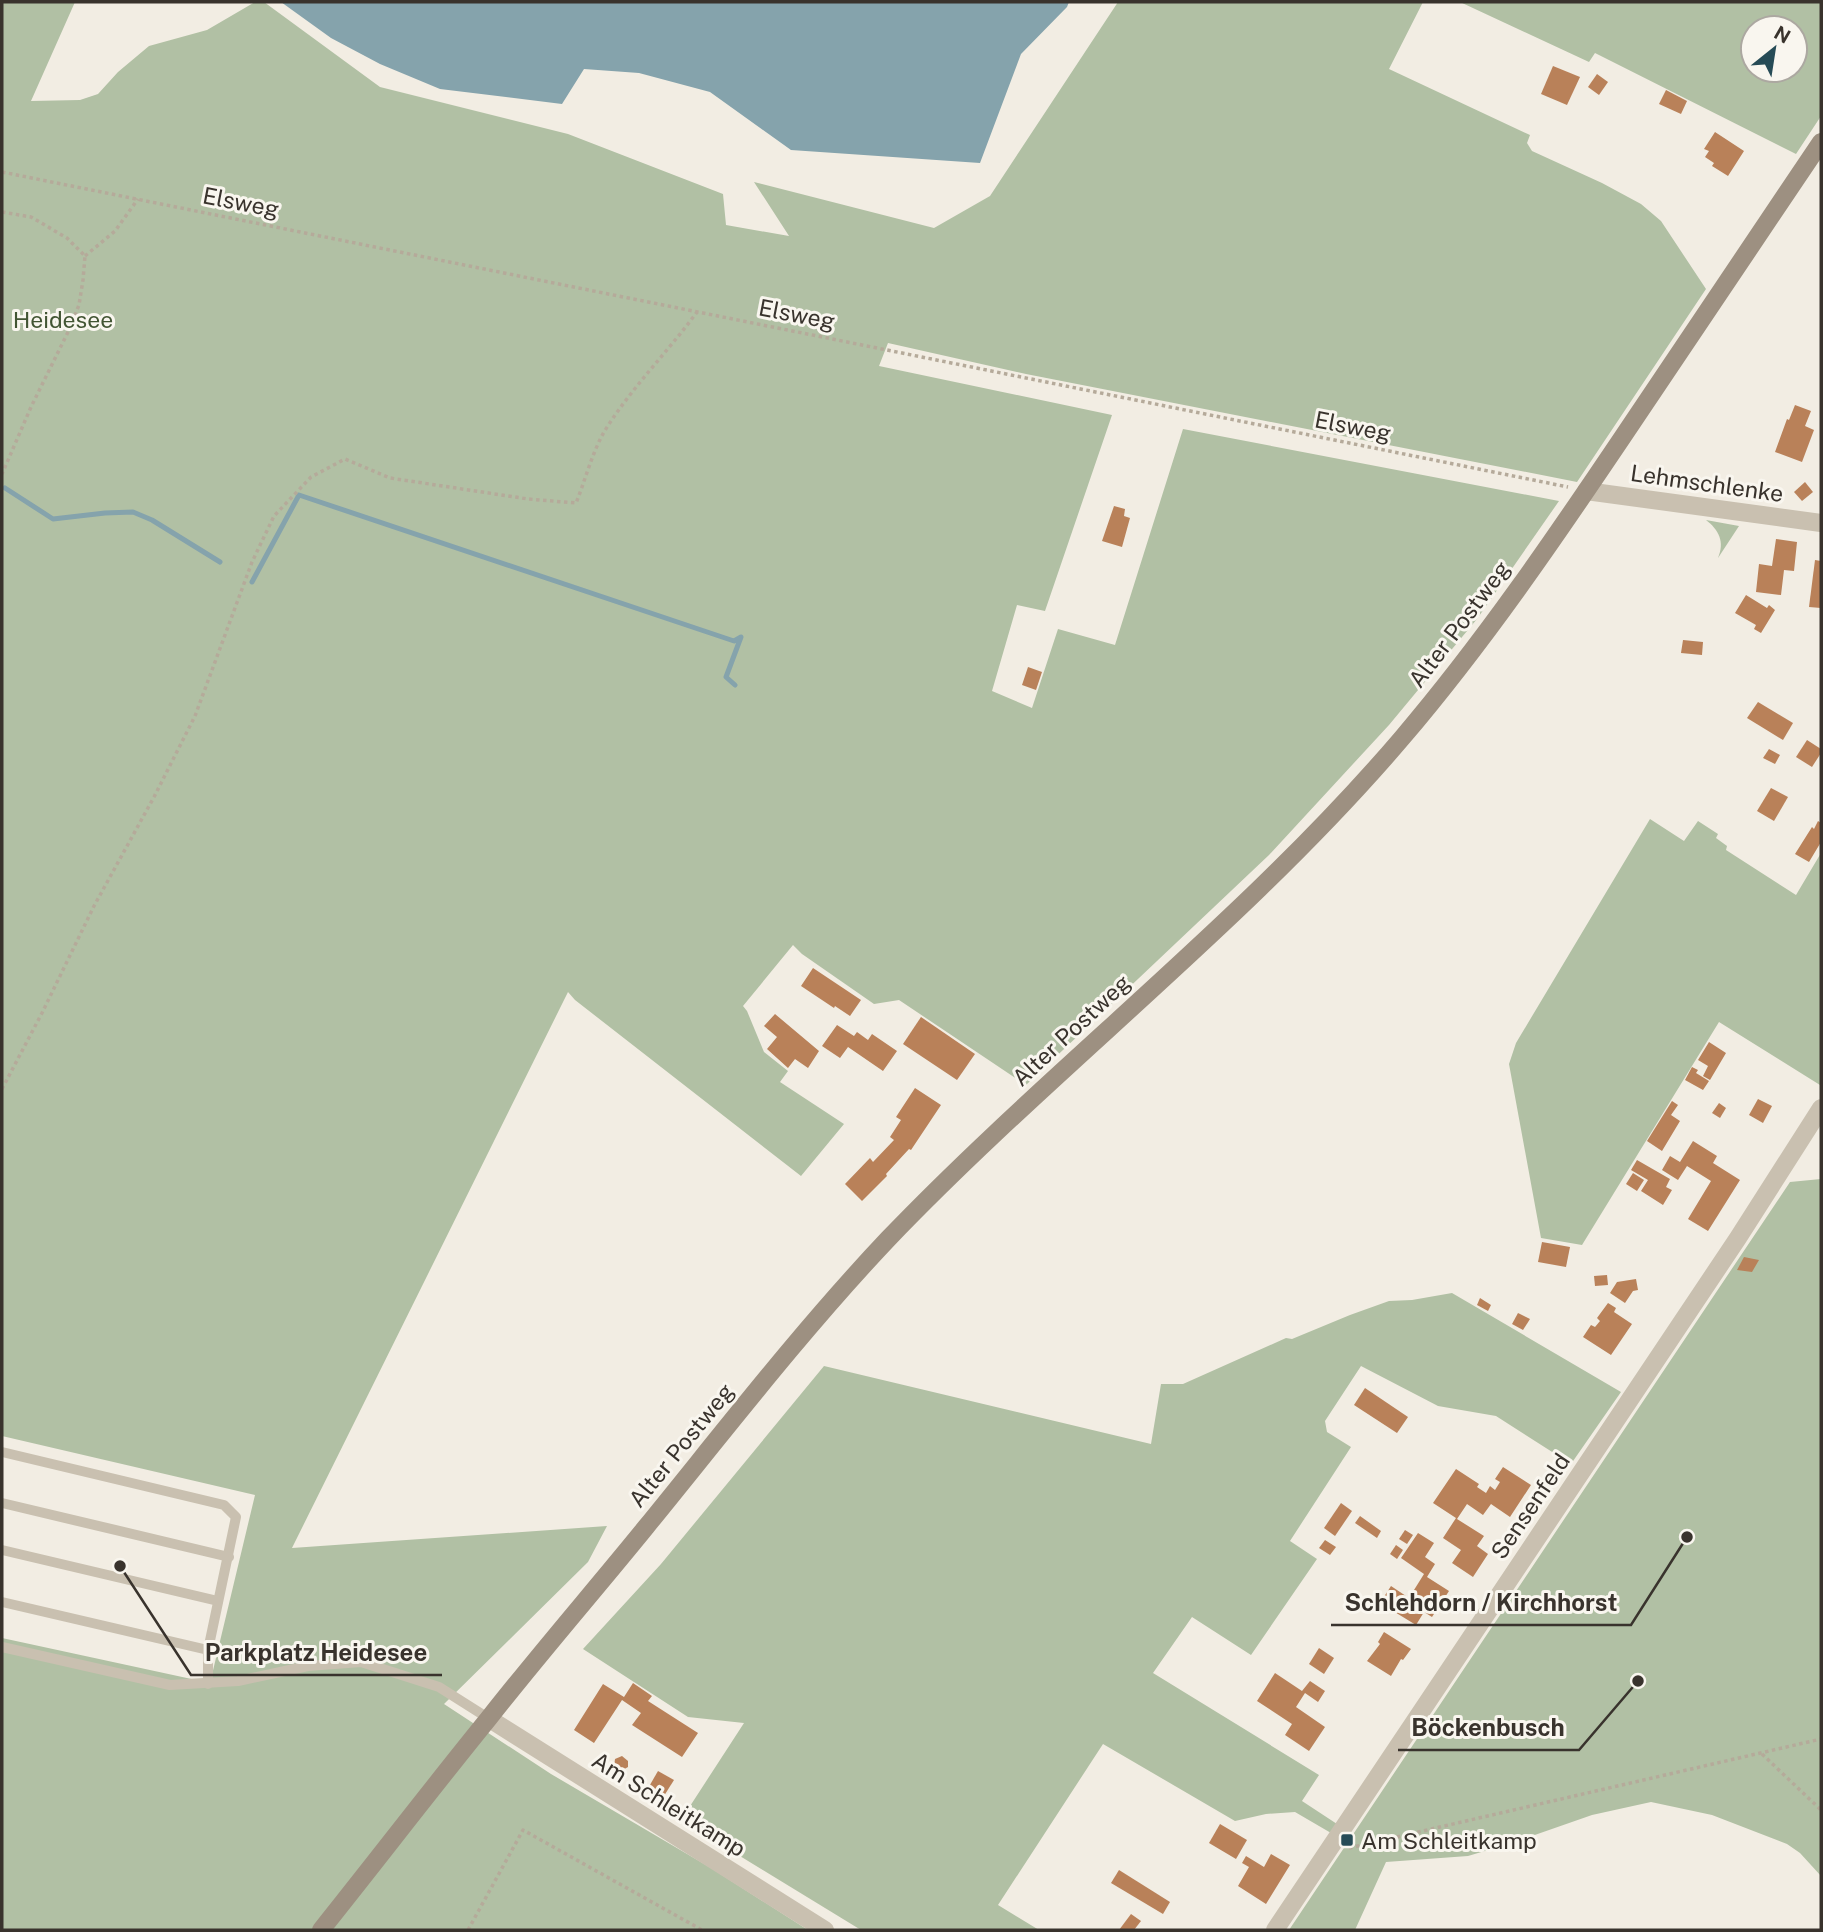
<svg xmlns="http://www.w3.org/2000/svg" width="1823" height="1932" viewBox="0 0 1823 1932" font-family="'Public Sans',sans-serif">
<rect width="100%" height="100%" fill="#f2ede3"/>
<g fill="#b1c0a4" fill-rule="evenodd">
<polygon points="2,2 75,2 31,101 80,100 98,94 118,72 149,46 207,30 255,2 264,2 380,87 568,134 723,194 726,225 789,236 754,182 934,228 990,196 1118,2 1423,2 1389,69 1530,135 1527,143 1532,151 1602,183 1641,204 1661,221 1706,289 1577,482 1026,374 888,343 879,366 1112,415 1045,611 1017,605 992,691 1032,708 1058,629 1115,645 1183,429 1559,501 1477,619 1389,725 1269,855 1026,1085 899,1000 874,1004 802,954 793,945 743,1006 747,1011 764,1052 788,1071 780,1082 844,1124 801,1176 575,1000 568,992 292,1548 607,1526 588,1562 444,1704 551,1774 711,1868 808,1930 2,1930 2,1638 210,1683 255,1495 2,1436"/>
<path d="M1460,2H1821V116L1796,154L1595,53L1589,62ZM1753,28H1795V70H1753Z"/>
<path d="M1706,520L1739,526L1718,558C1725,542 1719,530 1706,520Z"/>
<polygon points="1650,819 1684,841 1698,821 1718,834 1716,838 1727,846 1726,850 1796,895 1821,853 1821,1083 1820,1085 1719,1022 1582,1245 1541,1238 1509,1064 1516,1043"/>
<polygon points="1821,1179 1821,1876 1800,1853 1787,1844 1712,1815 1651,1802 1592,1815 1515,1842 1468,1856 1386,1862 1355,1930 1289,1930 1790,1182"/>
<polygon points="1452,1293 1621,1392 1571,1464 1496,1416 1438,1406 1361,1366 1325,1421 1327,1432 1351,1447 1290,1541 1317,1559 1251,1655 1192,1617 1153,1673 1319,1775 1302,1801 1337,1824 1331,1833 1295,1812 1266,1814 1235,1821 1103,1744 998,1905 1039,1930 861,1930 681,1820 744,1723 688,1717 583,1649 661,1564 824,1366 1151,1444 1161,1384 1183,1384 1286,1338 1292,1339 1350,1315 1389,1301 1412,1300"/>
</g>
<polygon fill="#85a3ac" points="281,2 1069,2 1067,7 1021,54 980,163 791,150 710,92 639,73 584,69 562,104 440,89 380,64 331,38"/>
<g fill="none" stroke-linecap="round" stroke-linejoin="round">
<g stroke="#85a3ac" stroke-width="5">
<polyline points="5,488 53,519 105,513 133,512 152,520 220,562"/>
<polyline points="252,582 299,495 734,641 741,637 726,677 735,685"/>
</g>
</g>
<g fill="#b98159">
<polygon points="1553,66 1580,77 1567,105 1541,94"/>
<polygon points="1597,74 1608,82 1599,95 1588,87"/>
<polygon points="1666,90 1687,101 1681,114 1659,104"/>
<polygon points="1715,132 1744,151 1728,176 1712,166 1714,163 1705,157 1709,151 1704,149"/>
<polygon points="1795,405 1811,411 1805,426 1814,430 1802,462 1775,452 1787,419 1789,420"/>
<polygon points="1805,482 1813,492 1802,501 1794,492"/>
<polygon points="1114,506 1125,509 1124,516 1130,518 1122,547 1102,541"/>
<polygon points="1776,539 1797,542 1794,571 1784,570 1781,595 1756,592 1759,564 1772,566"/>
<polygon points="1815,560 1821,561 1821,608 1809,607"/>
<polygon points="1746,595 1767,608 1769,605 1775,610 1761,633 1754,629 1756,625 1735,613"/>
<polygon points="1683,640 1703,642 1702,655 1681,653"/>
<polygon points="1028,667 1042,672 1036,690 1022,685"/>
<polygon points="1758,702 1793,723 1783,740 1747,718"/>
<polygon points="1807,740 1821,749 1821,753 1812,767 1796,757"/>
<polygon points="1769,749 1780,755 1775,764 1763,758"/>
<polygon points="1771,788 1788,797 1774,821 1757,811"/>
<polygon points="1818,821 1821,823 1821,842 1809,862 1795,854 1812,827 1814,829"/>
<polygon points="813,968 861,1000 850,1016 835,1006 834,1008 801,986"/>
<polygon points="775,1014 819,1051 808,1068 795,1059 788,1068 767,1049 777,1037 764,1026"/>
<polygon points="921,1017 975,1054 957,1080 903,1044"/>
<polygon points="837,1025 854,1036 857,1032 868,1040 872,1034 897,1051 883,1071 848,1047 840,1058 822,1046"/>
<polygon points="1709,1042 1726,1053 1710,1080 1703,1076 1708,1066 1698,1060"/>
<polygon points="1692,1067 1698,1070 1696,1073 1709,1081 1703,1090 1685,1080"/>
<polygon points="915,1088 941,1105 911,1150 909,1149 886,1174 887,1176 862,1201 845,1184 870,1158 873,1162 894,1140 890,1137 901,1120 896,1117"/>
<polygon points="1758,1099 1772,1106 1763,1123 1749,1115"/>
<polygon points="1672,1101 1678,1105 1671,1115 1680,1121 1662,1151 1647,1141"/>
<polygon points="1719,1103 1726,1108 1720,1118 1712,1113"/>
<polygon points="1693,1141 1717,1156 1713,1163 1740,1180 1708,1231 1688,1219 1711,1181 1687,1166 1678,1180 1662,1170 1670,1156 1680,1162"/>
<polygon points="1637,1160 1670,1179 1666,1187 1672,1190 1663,1205 1641,1191 1648,1180 1631,1170"/>
<polygon points="1633,1173 1644,1180 1637,1191 1626,1184"/>
<polygon points="1542,1242 1570,1247 1566,1267 1538,1262"/>
<polygon points="1744,1257 1759,1260 1752,1272 1737,1270"/>
<polygon points="1607,1275 1608,1285 1595,1286 1594,1276"/>
<polygon points="1636,1279 1638,1290 1633,1291 1625,1303 1610,1293 1617,1282"/>
<polygon points="1480,1298 1491,1305 1488,1311 1477,1305"/>
<polygon points="1608,1303 1616,1308 1614,1312 1632,1324 1611,1355 1583,1337 1591,1325 1595,1327 1600,1321 1597,1318"/>
<polygon points="1518,1313 1530,1319 1523,1330 1512,1324"/>
<polygon points="1365,1388 1408,1417 1397,1433 1354,1405"/>
<polygon points="1503,1467 1531,1485 1510,1517 1491,1504 1483,1515 1467,1504 1457,1519 1484,1536 1477,1546 1488,1554 1473,1577 1452,1563 1461,1550 1443,1538 1456,1518 1433,1503 1456,1469 1479,1484 1477,1487 1486,1493 1490,1486 1495,1490 1500,1482 1495,1479"/>
<polygon points="1341,1503 1352,1511 1335,1536 1324,1528"/>
<polygon points="1360,1516 1381,1531 1377,1538 1355,1523"/>
<polygon points="1405,1530 1413,1535 1407,1544 1399,1539"/>
<polygon points="1418,1533 1434,1543 1425,1557 1435,1564 1427,1577 1449,1591 1432,1617 1424,1612 1416,1625 1380,1603 1391,1586 1409,1598 1424,1574 1401,1558"/>
<polygon points="1325,1540 1336,1547 1330,1555 1319,1548"/>
<polygon points="1396,1545 1403,1550 1397,1559 1390,1554"/>
<polygon points="1384,1632 1411,1649 1403,1660 1401,1659 1391,1676 1367,1661 1380,1644 1378,1642"/>
<polygon points="1319,1648 1334,1658 1324,1674 1309,1664"/>
<polygon points="1275,1673 1302,1691 1310,1681 1325,1691 1318,1702 1305,1693 1296,1707 1325,1727 1309,1751 1285,1735 1292,1724 1257,1701"/>
<polygon points="633,1683 652,1696 648,1701 698,1733 682,1757 632,1725 641,1713 622,1700 594,1743 574,1730 603,1684 624,1697"/>
<polygon points="622,1756 628,1761 628,1767 621,1771 614,1767 615,1759"/>
<polygon points="658,1771 674,1780 662,1799 647,1790"/>
<polygon points="1220,1824 1247,1840 1236,1859 1209,1843"/>
<polygon points="1271,1854 1290,1865 1266,1904 1238,1886 1249,1867 1242,1863 1246,1856 1264,1867"/>
<polygon points="1119,1870 1170,1902 1163,1914 1111,1883"/>
<polygon points="1131,1914 1141,1921 1134,1930 1119,1930"/>
</g>
<g fill="none" stroke-linecap="round" stroke-linejoin="round">
<g stroke="#b5aa9a" stroke-width="3.5" stroke-dasharray="3.5 3.5" stroke-linecap="butt">
<polyline points="2,172 1568,487"/>
<polyline points="2,212 31,217 67,238 85,256 83,280 79,305 70,328 31,407 2,474"/>
<polyline points="85,256 115,231 138,199"/>
<path d="M2,1089L42,1013L94,906L154,797L195,716L252,562L274,516L311,477L345,459L390,478L528,499L576,503C585,481 592,453 604,432C631,388 667,353 697,312"/>
<polyline points="1762,1754 1821,1810"/>
<polyline points="1349,1848 1821,1739"/>
<polyline points="468,1930 523,1830 702,1930"/>
</g>
<g stroke="#c9c0b0" stroke-width="10">
<polyline points="2,1452 224,1505 236,1517 208,1650 208,1684"/>
<polyline points="2,1503 229,1557"/>
<polyline points="2,1550 218,1601"/>
<polyline points="2,1602 208,1650"/>
<polyline points="2,1647 170,1685 238,1681 308,1666 361,1662 439,1687 488,1718"/>
</g>
<g stroke="#c9c0b0" stroke-width="18">
<polyline points="1586,491 1821,523"/>
<polyline points="488,1718 825,1930"/>
<polyline points="1275,1930 1738,1238 1821,1108"/>
</g>
<path stroke="#9d9081" stroke-width="18" d="M321,1930C377,1860 432,1788 489,1718C540,1653 594,1591 646,1527C725,1430 802,1330 888,1239C1053,1067 1247,920 1402,738C1483,643 1554,539 1624,435C1690,337 1755,240 1821,142"/>
</g>
<rect fill="#264b56" stroke="#f9f6ef" stroke-width="2.5" x="1340" y="1833" width="14" height="14" rx="3.5"/>
<g text-anchor="middle" dominant-baseline="central" stroke-width="6" stroke-linejoin="round" paint-order="stroke">
<g font-size="23" fill="#39332d" stroke="#f9f6ef">
<text transform="translate(241 202) rotate(11)">Elsweg</text>
<text transform="translate(797 314) rotate(11)">Elsweg</text>
<text transform="translate(1353 426) rotate(11)">Elsweg</text>
<text transform="translate(1707 483) rotate(8)">Lehmschlenke</text>
<text transform="translate(1459 624) rotate(-53)">Alter Postweg</text>
<text transform="translate(1071 1030) rotate(-43)">Alter Postweg</text>
<text transform="translate(681 1445) rotate(-51)">Alter Postweg</text>
<text transform="translate(1530 1506) rotate(-56)">Sensenfeld</text>
<text transform="translate(669 1804) rotate(32)">Am Schleitkamp</text>
</g>
<g font-size="23" fill="#425533" stroke="#f9f6ef">
<text x="63" y="319">Heidesee</text>
</g>
<g font-size="23" fill="#39332d" stroke="#f9f6ef" text-anchor="start">
<text x="1361" y="1840">Am Schleitkamp</text>
</g>
</g>
<path fill="none" stroke="#39332d" stroke-width="2.5" d="M1687 1537L1631 1625H1331M120 1566L191 1675H442M1638 1681L1579 1750H1398"/>
<g fill="#39332d" stroke="#f9f6ef" stroke-width="2.5">
<circle cx="1687" cy="1537" r="7"/>
<circle cx="120" cy="1566" r="7"/>
<circle cx="1638" cy="1681" r="7"/>
</g>
<g font-size="24" text-anchor="middle" font-weight="bold" fill="#39332d" stroke="#f9f6ef" stroke-width="6" stroke-linejoin="round" paint-order="stroke">
<text x="1481" y="1611">Schlehdorn / Kirchhorst</text>
<text x="316" y="1661">Parkplatz Heidesee</text>
<text x="1488" y="1736">Böckenbusch</text>
</g>
<rect width="1823" height="1932" fill="none" stroke="#39332d" stroke-width="7"/>
<g transform="translate(1774 49) rotate(30)"><circle r="33" fill="#f9f6ef" stroke="#aca8a1" stroke-width="2"/>
<path d="M0-5L12 26L0 18L-12 26Z" fill="#264b56"/>
<text y="-10" font-size="19" font-weight="bold" text-anchor="middle" fill="#39332d">N</text>
</g>
</svg>
